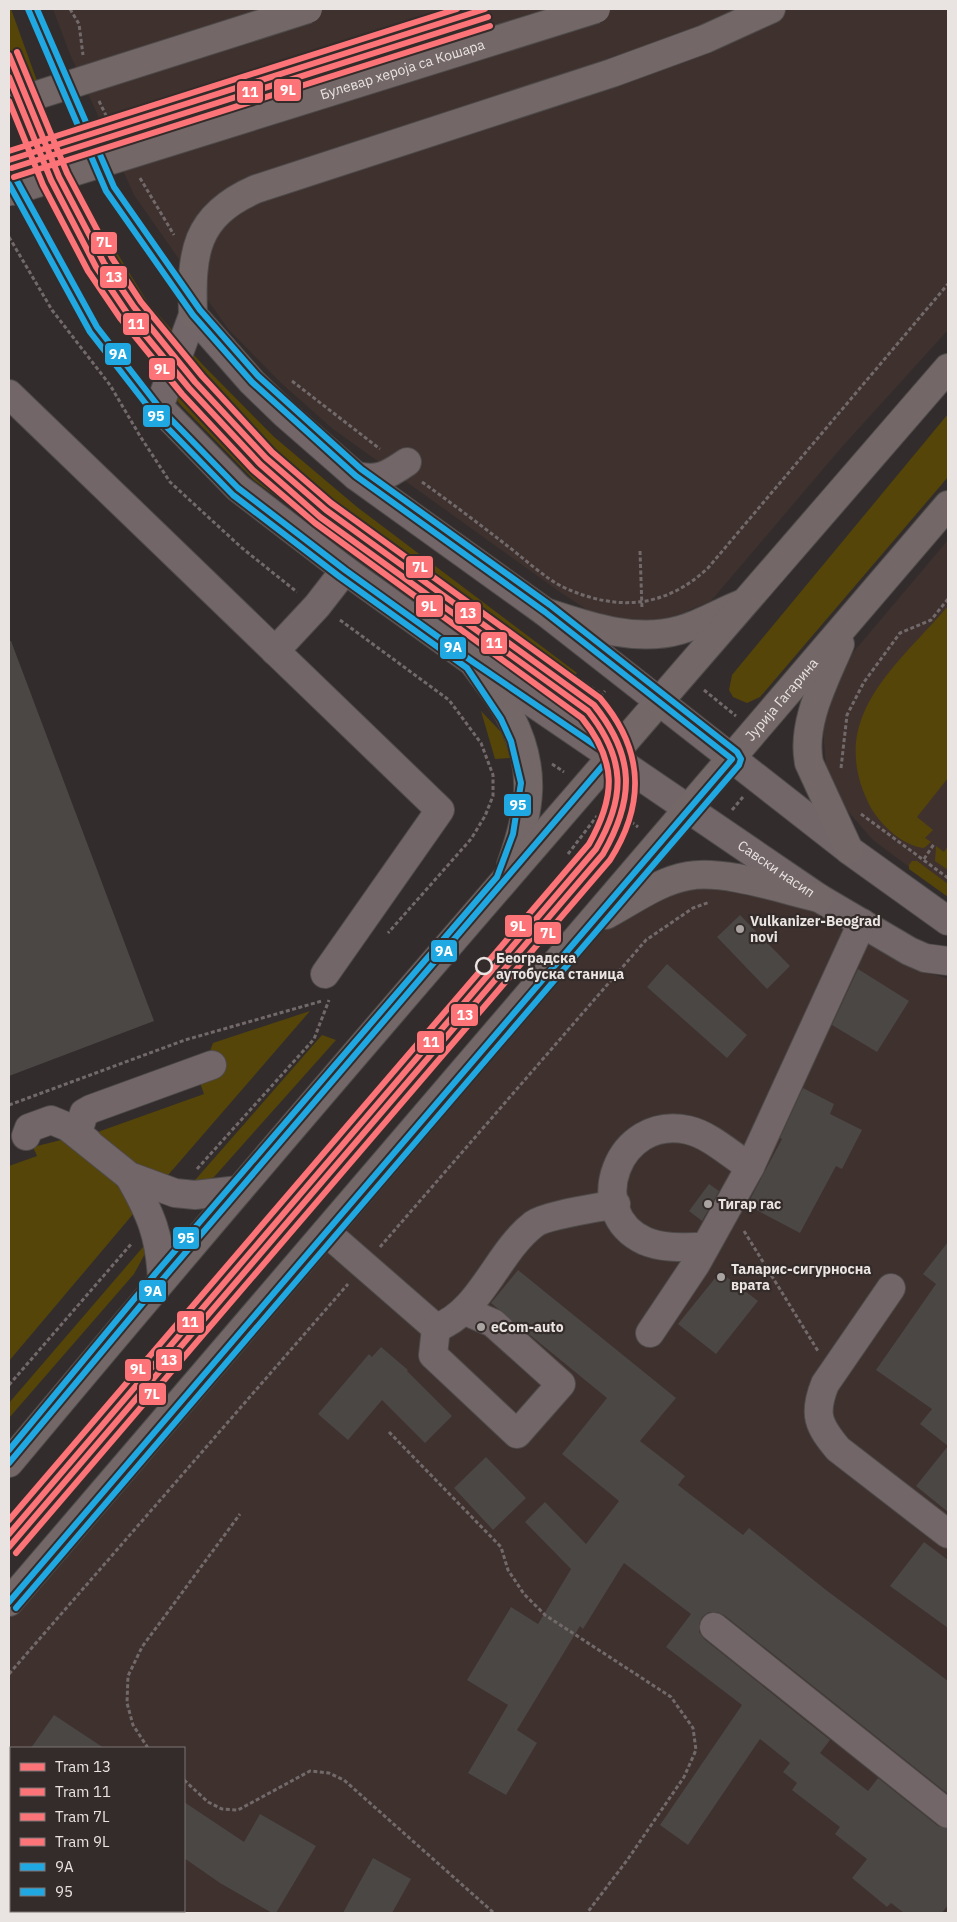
<svg xmlns="http://www.w3.org/2000/svg" width="957" height="1922" viewBox="0 0 957 1922" font-family="'IBM Plex Sans',sans-serif">
<rect width="100%" height="100%" fill="#322d2c"/>
<g fill="#3f312e" fill-rule="evenodd">
<polygon points="53,9 948,9 948,330 841,448 711,601 663,621 630,624 595,615 557,590 333,429 281,383 228,329 134,195 69,52"/>
<polygon points="948,540 948,896 873,840 845,808 827,777 822,719 834,684 851,655"/>
<path d="M693,884L816,905L936,975L948,979V1913H9V1618L575,950L655,893ZM11,1748H184V1911H11Z"/>
</g>
<g fill="#554509">
<polygon points="9,9 11,9 37,81 9,89"/>
<polygon points="91,211 148,303 202,364 273,436 357,507 577,673 555,699 525,680 254,480 179,403 117,318 64,224"/>
<polygon points="948,414 948,477 760,697 747,703 733,697 729,690 732,675"/>
<path d="M948,606V778L917,817L933,830L925,838L931,842L924,848C903,846 881,825 871,808C824,719 895,668 948,606Z"/>
<polygon points="481,711 501,732 511,758 495,759"/>
<polygon points="936,846 944,852 948,846 948,870 935,861"/>
<polygon points="912,861 917,861 948,884 948,897 909,869 909,865"/>
<polygon points="310,1011 162,1182 155,1181 95,1133 204,1094 199,1080 213,1043"/>
<polygon points="322,1035 336,1040 214,1177 201,1184 189,1187"/>
<polygon points="61,1140 69,1143 126,1191 139,1207 9,1361 9,1166 37,1156 33,1147"/>
<polygon points="143,1247 147,1250 134,1274 9,1418 9,1403"/>
<polygon points="9,1788 11,1790 11,1911 96,1911 95,1913 9,1913"/>
</g>
<g fill="#4a4745">
<polygon points="9,641 11,641 154,1021 9,1076"/>
<polygon points="740,915 790,966 767,989 717,937"/>
<polygon points="667,964 747,1035 727,1058 647,987"/>
<polygon points="858,969 909,1001 877,1052 832,1025"/>
<polygon points="803,1088 834,1104 830,1114 862,1130 842,1169 836,1166 800,1233 747,1205 782,1139 780,1138"/>
<polygon points="709,1184 719,1191 702,1221 689,1211"/>
<polygon points="948,1242 948,1512 916,1486 948,1446 920,1424 932,1409 876,1370 936,1284 923,1274"/>
<polygon points="518,1270 676,1398 640,1441 685,1476 678,1485 743,1535 749,1528 826,1590 948,1681 948,1794 724,1615 717,1612 709,1612 702,1617 699,1624 699,1632 704,1639 830,1740 820,1753 868,1791 878,1778 938,1826 948,1829 948,1905 942,1913 904,1913 891,1903 887,1907 852,1878 867,1859 835,1834 840,1827 792,1790 797,1783 783,1772 790,1763 760,1739 688,1845 660,1825 742,1705 666,1647 691,1614 624,1563 583,1629 580,1626 517,1730 537,1743 506,1795 468,1773 508,1705 467,1680 511,1607 538,1624 571,1569 525,1522 545,1502 586,1544 619,1501 562,1454 607,1398 491,1303"/>
<polygon points="720,1272 758,1301 716,1354 678,1324"/>
<polygon points="381,1347 408,1370 407,1371 452,1416 425,1443 382,1400 348,1440 318,1414 369,1354 372,1357"/>
<polygon points="486,1457 526,1498 493,1530 454,1488"/>
<polygon points="924,1542 948,1560 948,1628 890,1586"/>
<polygon points="54,1715 104,1748 31,1748"/>
<polygon points="184,1802 244,1842 260,1814 316,1846 276,1913 272,1913 220,1883 184,1858"/>
<polygon points="373,1858 411,1879 392,1913 343,1913"/>
</g>
<g fill="none" stroke-linecap="round" stroke-linejoin="round">
<g stroke="#4e4b4a" stroke-width="30">
<g id="minor">
<polyline points="9,394 440,810 325,974"/>
<path d="M356,476C379,481 388,475 407,462"/>
<polyline points="275,651 317,606 345,570"/>
<path id="s1" d="M948,921L849,850L545,612L356,476L285,414L252,382L193,315L159,407L238,488L345,570L473,662L819,898L909,951L925,958L948,961"/>
<polyline points="26,1136 29,1128 51,1120 68,1127 129,1176 175,1193 195,1195 239,1190"/>
<polyline points="88,1142 82,1137 79,1129 84,1113 91,1109 212,1065"/>
<path d="M129,1176C151,1214 160,1236 162,1280"/>
<path d="M326,1232L436,1328C481,1312 497,1252 534,1224C546,1215 598,1208 616,1204"/>
<path d="M705,1247C685,1247 664,1249 645,1241C582,1212 618,1114 688,1130C710,1135 731,1155 750,1167"/>
<path d="M891,1288L825,1384C813,1414 818,1425 838,1449L948,1534"/>
<polyline points="436,1328 433,1355 517,1434 561,1384 493,1323 465,1311"/>
<polyline points="650,1333 696,1264 750,1167 862,923"/>
<polyline points="714,1627 948,1814"/>
</g>
</g>
<g stroke="#4e4b4a" stroke-width="30">
<g id="major">
<path d="M193,315C191,253 194,216 256,189L612,73L705,39L771,9"/>
<path d="M545,612C588,626 635,643 680,630C701,624 721,612 741,604"/>
<path d="M840,644C825,680 801,723 809,763L849,850"/>
<path d="M473,662C485,679 500,697 510,716C538,770 530,811 511,865"/>
<path d="M606,915C632,901 659,881 688,876C723,869 784,890 819,898"/>
<path d="M9,1463C317,1094 634,731 948,368"/>
<path id="s2" d="M9,1602L948,505"/>
</g>
</g>
<g stroke="#72696a" stroke-width="3" stroke-dasharray="4 2.5" stroke-linecap="butt">
<polyline points="70,9 79,24 83,55"/>
<polyline points="99,101 115,134"/>
<polyline points="140,178 174,235"/>
<polyline points="9,237 52,310 110,385 140,436 170,482 242,548 297,592"/>
<polyline points="292,381 380,449"/>
<path d="M422,482C450,502 478,523 505,544C521,556 546,579 563,587C617,612 665,608 708,568L948,284"/>
<polyline points="640,551 642,609"/>
<polyline points="340,620 449,700 481,743 493,775 493,796 485,816 471,839 388,933"/>
<polyline points="559,665 602,695"/>
<polyline points="704,690 736,716"/>
<polyline points="588,712 605,691"/>
<polyline points="552,764 564,772"/>
<polyline points="841,768 847,715 864,682 900,633 931,620 948,599"/>
<polyline points="605,802 638,827"/>
<polyline points="732,810 743,797"/>
<polyline points="861,814 948,878"/>
<polyline points="568,854 597,816"/>
<polyline points="924,859 934,844"/>
<polyline points="9,1105 185,1040 322,1001"/>
<polyline points="197,1169 314,1039 329,1000"/>
<polyline points="744,1231 818,1351"/>
<polyline points="380,1247 646,940 693,908 710,902"/>
<polyline points="9,1385 132,1243"/>
<polyline points="389,1432 501,1547 508,1570 524,1594 545,1615 671,1697 693,1728 696,1750 684,1777 628,1859 587,1913"/>
<polyline points="9,1674 348,1284"/>
<polyline points="148,1748 133,1725 127,1703 128,1676 142,1647 240,1514"/>
<polyline points="184,1780 208,1802 222,1809 238,1810 310,1771 329,1773 344,1780 494,1913"/>
</g>
<use href="#minor" stroke="#736668" stroke-width="28"/>
<use href="#major" stroke="#736768" stroke-width="28"/>
<g stroke="#4e4b4a" stroke-width="30" stroke-linecap="butt">
<g id="major-bridge">
<polyline points="9,104 308,9"/>
<path id="s3" d="M9,192L596,9"/>
</g>
</g>
<use href="#major-bridge" stroke="#736768" stroke-width="28"/>
<g stroke="#342c2a" stroke-width="10">
<g id="bus-1">
<polyline points="9,159 17,181 97,327 159,407 238,488 345,570 473,662 611,756 162,1280 9,1463"/>
<polyline points="9,1602 732,759 545,612 356,476 252,382 193,315 106,191 28,9"/>
</g>
</g>
<g stroke="#342c2a" stroke-width="10">
<g id="bus-2">
<polyline points="9,184 90,332 153,413 233,495 340,577 467,668 501,719 511,741 521,783 513,834 497,877 155,1274 9,1450"/>
<polyline points="16,1608 739,765 741,759 737,752 550,605 361,469 258,376 200,310 114,187 37,9"/>
</g>
</g>
<use href="#bus-1" stroke="#20a8e3" stroke-width="6"/>
<use href="#bus-2" stroke="#20a8e3" stroke-width="6"/>
<g stroke="#342c2a" stroke-width="10">
<g id="tram-1">
<path d="M9,55L59,177L104,263L134,307L195,382L266,458L326,510L594,705C635,756 635,798 603,854L9,1547"/>
<polyline points="9,160 485,9"/>
</g>
</g>
<g stroke="#342c2a" stroke-width="10">
<g id="tram-2">
<path d="M9,77L51,180L96,267L127,313L189,388L260,464L320,517L588,711C626,759 626,797 596,849L9,1534"/>
<polyline points="12,168 488,17"/>
</g>
</g>
<g stroke="#342c2a" stroke-width="10">
<g id="tram-3">
<polyline points="9,151 457,9"/>
<path d="M16,1553L610,860C646,803 644,750 600,698L331,503L272,452L202,376L141,302L112,258L67,173L17,52"/>
</g>
</g>
<g stroke="#342c2a" stroke-width="10">
<g id="tram-4">
<path d="M9,101L43,185L88,271L120,318L182,394L253,470L315,523L582,718C617,761 616,796 589,844L9,1520"/>
<polyline points="14,177 490,26"/>
</g>
</g>
<use href="#tram-1" stroke="#fc7478" stroke-width="6"/>
<use href="#tram-2" stroke="#fc7478" stroke-width="6"/>
<use href="#tram-3" stroke="#fc7478" stroke-width="6"/>
<use href="#tram-4" stroke="#fc7478" stroke-width="6"/>
</g>
<g fill="#a9a3a2" stroke="#342c2a" stroke-width="2">
<circle cx="740" cy="929" r="5"/>
<circle cx="708" cy="1204" r="5"/>
<circle cx="721" cy="1277" r="5"/>
<circle cx="481" cy="1327" r="5"/>
</g>
<circle fill="#342c2a" stroke="#e9e3e2" stroke-width="2.5" cx="484" cy="966" r="8"/>
<g text-anchor="middle" dominant-baseline="central" stroke-width="4.5" stroke-linejoin="round" paint-order="stroke">
<g font-size="14" fill="#e9e3e2" stroke="#342c2a">
<text stroke="none"><textPath href="#s3" startOffset="412">Булевар хероја са Кошара</textPath></text>
<text stroke="none"><textPath href="#s2" startOffset="1188">Јурија Гагарина</textPath></text>
<text stroke="none"><textPath href="#s1" startOffset="1841">Савски насип</textPath></text>
</g>
<g font-size="14" font-weight="bold" fill="#e9e3e2" stroke="#342c2a" text-anchor="start">
<text x="750" y="921">Vulkanizer-Beograd<tspan x="750" dy="16">novi</tspan></text>
<text x="718" y="1204">Тигар гас</text>
<text x="731" y="1269">Таларис-сигурносна<tspan x="731" dy="16">врата</tspan></text>
<text x="491" y="1327">eCom-auto</text>
</g>
<g font-size="14" font-weight="bold" fill="#e9e3e2" stroke="#342c2a" text-anchor="start">
<text x="496" y="958">Београдска<tspan x="496" dy="16">аутобуска станица</tspan></text>
</g>
</g>
<g stroke="#342c2a" stroke-width="2">
<rect x="273" y="78" width="29" height="24" rx="5" fill="#fc7478"/>
<rect x="236" y="80" width="28" height="24" rx="5" fill="#fc7478"/>
<rect x="90" y="231" width="28" height="24" rx="5" fill="#fc7478"/>
<rect x="99" y="265" width="29" height="24" rx="5" fill="#fc7478"/>
<rect x="122" y="312" width="28" height="24" rx="5" fill="#fc7478"/>
<rect x="104" y="342" width="28" height="24" rx="5" fill="#20a8e3"/>
<rect x="148" y="357" width="28" height="24" rx="5" fill="#fc7478"/>
<rect x="142" y="404" width="29" height="24" rx="5" fill="#20a8e3"/>
<rect x="405" y="555" width="29" height="24" rx="5" fill="#fc7478"/>
<rect x="415" y="594" width="29" height="24" rx="5" fill="#fc7478"/>
<rect x="454" y="601" width="28" height="24" rx="5" fill="#fc7478"/>
<rect x="480" y="631" width="28" height="24" rx="5" fill="#fc7478"/>
<rect x="439" y="636" width="28" height="24" rx="5" fill="#20a8e3"/>
<rect x="503" y="793" width="29" height="24" rx="5" fill="#20a8e3"/>
<rect x="504" y="914" width="29" height="24" rx="5" fill="#fc7478"/>
<rect x="533" y="921" width="29" height="24" rx="5" fill="#fc7478"/>
<rect x="430" y="939" width="28" height="24" rx="5" fill="#20a8e3"/>
<rect x="450" y="1003" width="29" height="24" rx="5" fill="#fc7478"/>
<rect x="416" y="1030" width="29" height="24" rx="5" fill="#fc7478"/>
<rect x="172" y="1226" width="28" height="24" rx="5" fill="#20a8e3"/>
<rect x="138" y="1279" width="29" height="24" rx="5" fill="#20a8e3"/>
<rect x="176" y="1310" width="29" height="24" rx="5" fill="#fc7478"/>
<rect x="155" y="1348" width="28" height="24" rx="5" fill="#fc7478"/>
<rect x="124" y="1358" width="28" height="24" rx="5" fill="#fc7478"/>
<rect x="138" y="1382" width="29" height="24" rx="5" fill="#fc7478"/>
</g>
<g font-size="14" text-anchor="middle" font-weight="bold" fill="#fff">
<text x="288" y="95">9L</text>
<text x="250" y="97">11</text>
<text x="104" y="247">7L</text>
<text x="114" y="282">13</text>
<text x="136" y="329">11</text>
<text x="118" y="359">9A</text>
<text x="162" y="374">9L</text>
<text x="156" y="421">95</text>
<text x="420" y="572">7L</text>
<text x="429" y="611">9L</text>
<text x="468" y="618">13</text>
<text x="494" y="648">11</text>
<text x="453" y="652">9A</text>
<text x="518" y="810">95</text>
<text x="518" y="931">9L</text>
<text x="548" y="938">7L</text>
<text x="444" y="956">9A</text>
<text x="465" y="1020">13</text>
<text x="431" y="1047">11</text>
<text x="186" y="1243">95</text>
<text x="153" y="1296">9A</text>
<text x="190" y="1327">11</text>
<text x="169" y="1365">13</text>
<text x="138" y="1374">9L</text>
<text x="152" y="1399">7L</text>
</g>
<rect width="957" height="1922" fill="none" stroke="#e9e3e2" stroke-width="20"/>
<rect x="10" y="1747" width="175" height="165" fill="#342c2a" stroke="#7c7574"/>
<rect x="20" y="1763" width="25" height="8" fill="#fc7478" stroke="#7c7574"/>
<text x="55" y="1772" font-size="15" fill="#e9e3e2">Tram 13</text>
<rect x="20" y="1788" width="25" height="8" fill="#fc7478" stroke="#7c7574"/>
<text x="55" y="1797" font-size="15" fill="#e9e3e2">Tram 11</text>
<rect x="20" y="1813" width="25" height="8" fill="#fc7478" stroke="#7c7574"/>
<text x="55" y="1822" font-size="15" fill="#e9e3e2">Tram 7L</text>
<rect x="20" y="1838" width="25" height="8" fill="#fc7478" stroke="#7c7574"/>
<text x="55" y="1847" font-size="15" fill="#e9e3e2">Tram 9L</text>
<rect x="20" y="1863" width="25" height="8" fill="#20a8e3" stroke="#7c7574"/>
<text x="55" y="1872" font-size="15" fill="#e9e3e2">9A</text>
<rect x="20" y="1888" width="25" height="8" fill="#20a8e3" stroke="#7c7574"/>
<text x="55" y="1897" font-size="15" fill="#e9e3e2">95</text>
</svg>
